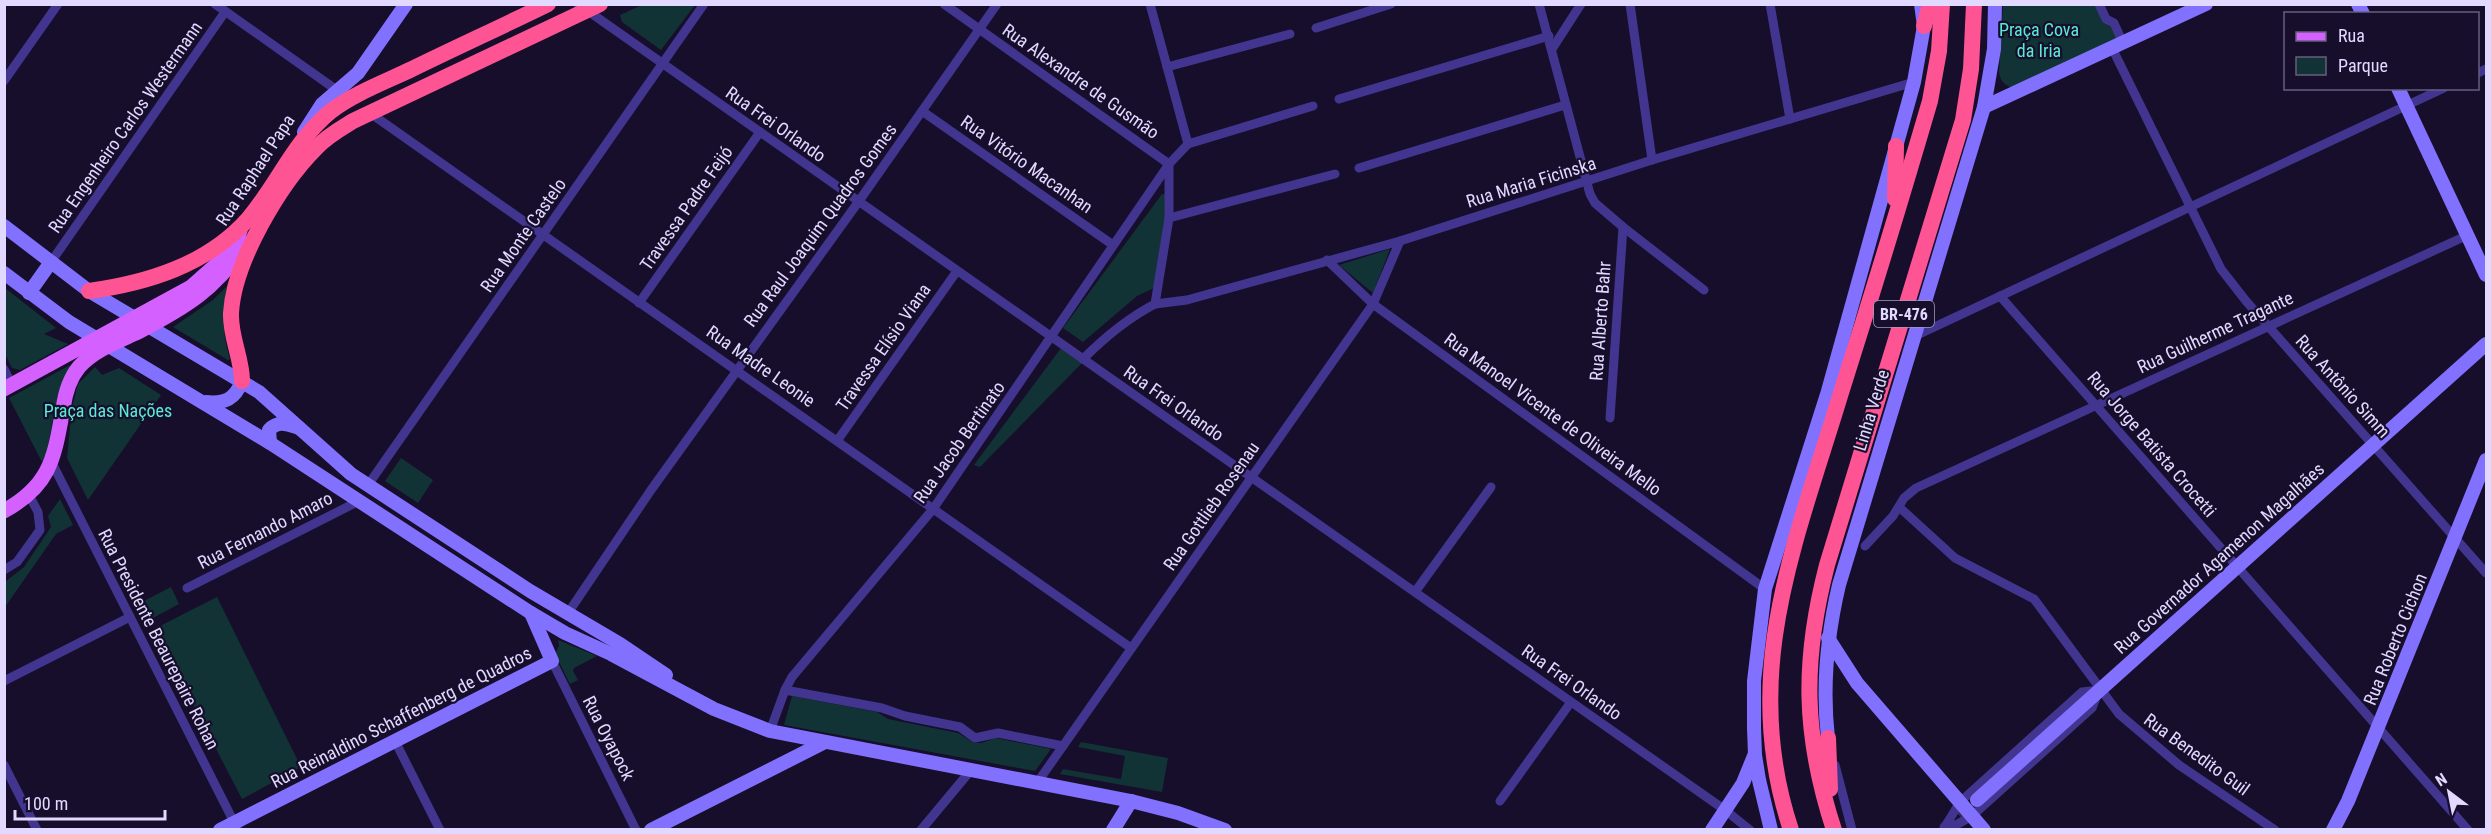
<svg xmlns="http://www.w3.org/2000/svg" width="2491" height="834" viewBox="0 0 2491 834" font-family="'Roboto Condensed',sans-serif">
<rect width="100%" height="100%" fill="#160e2b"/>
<g fill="#113336">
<polygon points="642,5 642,4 695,5 661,50 622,22 620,15"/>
<path d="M2003,5H2095L2111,25L2117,39L2014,88C2005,86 2000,81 1999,72Z"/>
<polygon points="1162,194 1168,195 1154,288 1137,296 1083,342 1063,328"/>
<polygon points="1390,249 1373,293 1339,265"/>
<path d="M227,286C222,312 222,333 230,359L228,360L173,327L213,300Z"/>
<polygon points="5,288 56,328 44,334 68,344 20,370 12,368 5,354"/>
<polygon points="1061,348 1082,363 980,467 974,465"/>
<polygon points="74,363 58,394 46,455 42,462 9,398"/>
<polygon points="95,367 102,375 119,368 161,395 88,500 67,458 72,407 78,384"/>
<polygon points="401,458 433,480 418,503 385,481"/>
<polygon points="60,499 73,525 56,534 5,607 5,582 24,567 51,527 48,516"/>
<polygon points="171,587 179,604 151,619 142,602"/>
<polygon points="217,597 301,767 242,799 154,629"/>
<polygon points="558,640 597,656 574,668 573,671 578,680 570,684 555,654 559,646"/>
<polygon points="792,696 877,712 888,719 958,733 974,743 981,743 996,738 1051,749 1035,771 784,725"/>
<polygon points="1081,742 1168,758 1162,792 1060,774 1063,769 1121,779 1125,756 1078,747"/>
</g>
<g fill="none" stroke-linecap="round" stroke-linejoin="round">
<polyline stroke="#342c4b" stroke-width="14" stroke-dasharray="14 7" stroke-linecap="butt" points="1944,830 1975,801"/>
<g stroke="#42358f" stroke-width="9">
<polyline points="215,4 338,91"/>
<polyline points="578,4 1725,810 1750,830"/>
<polyline points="1539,4 1590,194 1595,203 1623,227 1704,290"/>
<polyline points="1630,4 1652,160"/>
<polyline points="1770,4 1790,119"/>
<polyline points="2099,4 2106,19 2114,23 2123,43"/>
<polyline points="1316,28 1391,4"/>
<polyline points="2112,48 2221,269 2246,301 2486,573"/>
<polyline points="1552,49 1581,4"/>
<polyline points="1167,67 1290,34"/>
<polyline points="2478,73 2486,69"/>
<polyline points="4,81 58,4"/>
<polyline points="1339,99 1549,36"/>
<polyline points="922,111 1113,245"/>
<polyline points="370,113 1131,648"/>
<polyline points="1188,144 1313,106"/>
<polyline points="1359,168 1565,105"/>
<polyline points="1169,218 1335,174"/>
<polyline points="1327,260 1373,304 1765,589"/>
<polyline points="51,262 225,12"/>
<polyline points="2000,296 2468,830"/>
<polyline points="639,303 760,132"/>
<polyline points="1155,304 1187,300 1400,241 1652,160 1914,82"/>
<polyline points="1913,337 2444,88"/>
<path d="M1083,359C1104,338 1128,318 1155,304L1169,218V164L1188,144L1150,4"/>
<polyline points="4,369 12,385"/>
<polyline points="1610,418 1623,227"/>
<polyline points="837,441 957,271"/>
<polyline points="52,463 238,830"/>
<polyline points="368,485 704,4"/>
<polyline points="1899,507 1955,558 2034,599 2119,714 2179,765 2275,830"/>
<polyline points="1865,546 1893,516 1904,498 1916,488 2468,235"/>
<polyline points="4,570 17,562 40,530 38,512 29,495"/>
<polyline points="187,588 357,502"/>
<polyline points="1415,592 1491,487"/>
<polyline points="568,613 651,490 859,201 997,4"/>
<polyline points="552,661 636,830"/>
<polyline points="4,681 130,617"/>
<polyline points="785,690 882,708 905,716 960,727 975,738 998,733 1063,746"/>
<polyline points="770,731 785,690 792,677 933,509 1169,164 944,4"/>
<polyline points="395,741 440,830"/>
<polyline points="4,765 37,830"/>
<polyline points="1835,765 1852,830"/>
<polyline points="1037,783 1373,304 1400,241"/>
<polyline points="1500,801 1571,702"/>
<polyline points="921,830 971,770"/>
<polyline points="1943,830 1960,802 2082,692 2099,690 2092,708 1972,816 1947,830"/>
</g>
<g stroke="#8270ff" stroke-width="14">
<polyline points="2358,4 2363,14"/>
<polyline points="2398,88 2486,275"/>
<polyline points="1984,107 2206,4"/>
<polyline points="304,132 322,104 358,73 406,4"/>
<polyline points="4,226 89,291 259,392 351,474 530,591 620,644 666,675"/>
<polyline points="4,273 69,322 270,443 531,613 565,633 611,654 714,709 770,731 1131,801 1178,813 1225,830"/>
<polyline points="29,293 51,262"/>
<path d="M206,402C225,404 235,399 242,381"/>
<path d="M270,443L269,430C278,420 287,424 299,428"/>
<polyline points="1828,638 1857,683 1984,830"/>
<path d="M1828,738C1822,686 1827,636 1839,585L1984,107L1994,49L1995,4"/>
<polyline points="1977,800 2486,344"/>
<polyline points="220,830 552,661 531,613"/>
<polyline points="651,830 825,742"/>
<polyline points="1113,830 1131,801"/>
<polyline points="1712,830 1743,783 1754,756"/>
<polyline points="1771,830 1759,780 1755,755 1754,728 1754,681 1765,589 1828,391 1914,82 1924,26 1921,4"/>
<polyline points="2333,830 2348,801 2486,460"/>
</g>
<g stroke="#d460ff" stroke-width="15">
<polyline points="4,389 191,287 217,264 240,231"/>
<path d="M4,511C51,485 54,458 63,409C65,394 69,379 79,367C94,350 119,341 138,332C188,306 214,290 247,243"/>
</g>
<g stroke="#ff5493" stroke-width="16">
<polyline points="1924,26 1930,4"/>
<polyline points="1895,199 1896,146"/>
<path d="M89,291C147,283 207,265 248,219C278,184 294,141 331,111C355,93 385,82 412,69C457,47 503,26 548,4"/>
<path d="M242,381C242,358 230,337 231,313C234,261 280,184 316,148C327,136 340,129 353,121L600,4"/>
<polyline points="1828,738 1830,789"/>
<path d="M1791,830C1739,674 1795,544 1840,396C1871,298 1901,200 1930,101L1939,51L1942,4"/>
<path d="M1834,830C1803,735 1802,661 1827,565L1963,120L1971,69L1974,4"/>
</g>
</g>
<g text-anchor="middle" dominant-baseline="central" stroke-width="4.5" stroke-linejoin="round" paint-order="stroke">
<rect fill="#160e2b" stroke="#a49cbf" stroke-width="1.5" x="1874" y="301" width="60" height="26" rx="4.5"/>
<g font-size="16" font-weight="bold" fill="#e1d9ff">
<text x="1904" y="314">BR-476</text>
</g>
<g font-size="18" fill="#58ebd6" stroke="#160e2b">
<text x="2039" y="29">Praça Cova<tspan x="2039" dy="21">da Iria</tspan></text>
<text x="108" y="410">Praça das Nações</text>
</g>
<g font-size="18" fill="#e1d9ff" stroke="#160e2b">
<text transform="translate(1081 81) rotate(35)">Rua Alexandre de Gusmão</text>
<text transform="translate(776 124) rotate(35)">Rua Frei Orlando</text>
<text transform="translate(125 127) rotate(-55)">Rua Engenheiro Carlos Westermann</text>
<text transform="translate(1027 164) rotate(35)">Rua Vitório Macanhan</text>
<text transform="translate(255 170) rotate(-57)">Rua Raphael Papa</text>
<text transform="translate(1531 182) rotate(-17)">Rua Maria Ficinska</text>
<text transform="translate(686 208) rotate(-55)">Travessa Padre Feijó</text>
<text transform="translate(820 225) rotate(-54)">Rua Raul Joaquim Quadros Gomes</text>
<text transform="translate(523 235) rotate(-55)">Rua Monte Castelo</text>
<text transform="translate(1600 321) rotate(-86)">Rua Alberto Bahr</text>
<text transform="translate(2215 332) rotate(-25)">Rua Guilherme Tragante</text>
<text transform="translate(883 347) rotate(-55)">Travessa Elísio Viana</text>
<text transform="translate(761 366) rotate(35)">Rua Madre Leonie</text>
<text transform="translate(2343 386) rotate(48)">Rua Antônio Simm</text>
<text transform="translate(1174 403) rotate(35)">Rua Frei Orlando</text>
<text transform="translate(1871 410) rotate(-73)">Linha Verde</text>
<text transform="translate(1553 414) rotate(36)">Rua Manoel Vicente de Oliveira Mello</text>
<text transform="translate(959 442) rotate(-55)">Rua Jacob Bertinato</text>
<text transform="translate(2152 444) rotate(49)">Rua Jorge Batista Crocetti</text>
<text transform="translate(1211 506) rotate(-55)">Rua Gottlieb Rosenau</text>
<text transform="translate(265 530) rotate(-27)">Rua Fernando Amaro</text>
<text transform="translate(2219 558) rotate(-42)">Rua Governador Agamenon Magalhães</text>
<text transform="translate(159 639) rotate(63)">Rua Presidente Beaurepaire Rohan</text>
<text transform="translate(2395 639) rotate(-68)">Rua Roberto Cichon</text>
<text transform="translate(1572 682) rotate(35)">Rua Frei Orlando</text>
<text transform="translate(401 717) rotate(-27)">Rua Reinaldino Schaffenberg de Quadros</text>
<text transform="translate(609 738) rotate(63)">Rua Oyapock</text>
<text transform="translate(2197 754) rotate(36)">Rua Benedito Guil</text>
</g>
</g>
<rect width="2491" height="834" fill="none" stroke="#e1d9ff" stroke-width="12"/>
<rect x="2284" y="12" width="195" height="78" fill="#160e2b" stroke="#675f80" stroke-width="1.5"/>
<rect x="2296" y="32" width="30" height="9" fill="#d460ff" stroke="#675f80" stroke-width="1.5"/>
<text x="2338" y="42" font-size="18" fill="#e1d9ff">Rua</text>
<rect x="2296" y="57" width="30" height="18" fill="#113336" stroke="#675f80" stroke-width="1.5"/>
<text x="2338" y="72" font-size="18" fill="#e1d9ff">Parque</text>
<g transform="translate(2449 792) rotate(328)" stroke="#160e2b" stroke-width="4.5" paint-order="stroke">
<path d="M0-4.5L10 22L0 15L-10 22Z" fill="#e1d9ff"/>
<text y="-9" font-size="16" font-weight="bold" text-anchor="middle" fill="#e1d9ff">N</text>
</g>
<path d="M15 810v9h150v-9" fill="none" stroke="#e1d9ff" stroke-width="3"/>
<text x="24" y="810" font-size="18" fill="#e1d9ff" stroke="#160e2b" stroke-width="4.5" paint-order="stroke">100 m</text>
</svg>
